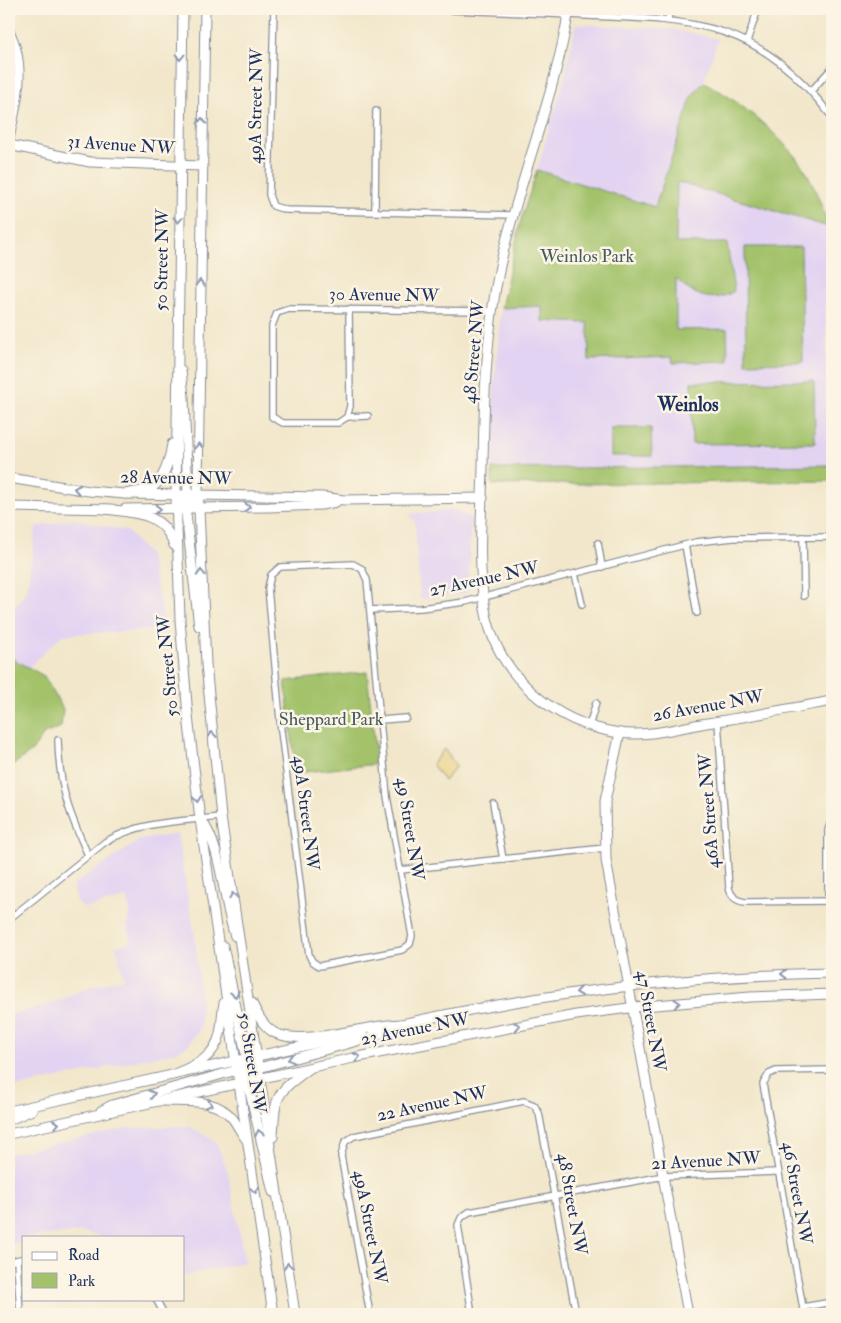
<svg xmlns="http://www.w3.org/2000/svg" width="841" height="1323" viewBox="0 0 841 1323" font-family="'IM FELL Double Pica',serif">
<rect width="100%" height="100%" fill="#fcf5e5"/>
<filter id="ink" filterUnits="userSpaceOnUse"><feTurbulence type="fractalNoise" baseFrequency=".02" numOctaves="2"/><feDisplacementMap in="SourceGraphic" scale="10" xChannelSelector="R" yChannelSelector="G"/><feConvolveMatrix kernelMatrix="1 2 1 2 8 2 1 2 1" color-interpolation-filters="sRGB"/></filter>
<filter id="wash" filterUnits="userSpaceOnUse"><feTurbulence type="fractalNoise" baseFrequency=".0096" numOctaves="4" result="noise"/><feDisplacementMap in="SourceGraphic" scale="20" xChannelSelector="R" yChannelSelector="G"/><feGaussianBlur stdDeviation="1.12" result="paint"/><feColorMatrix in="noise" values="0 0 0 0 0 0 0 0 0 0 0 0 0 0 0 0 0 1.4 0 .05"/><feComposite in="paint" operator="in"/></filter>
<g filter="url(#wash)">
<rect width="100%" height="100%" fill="#f2e7cb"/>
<g fill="#e3d3f2">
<polygon points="576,24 671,29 718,39 704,82 692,96 656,207 537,170 564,79"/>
<polygon points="676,181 829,227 832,235 832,280 826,304 827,424 832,436 832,465 492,469 494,391 501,308 543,306 542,321 588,323 589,360 676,357"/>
<polygon points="456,510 471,518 468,593 420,599 415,522 409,514"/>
<polygon points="74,519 127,531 149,555 166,629 62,635 29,667 9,657 9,613 27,591 36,527"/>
<polygon points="177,834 195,936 201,1005 200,1029 186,1047 176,1052 9,1089 9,1015 49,1005 89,987 124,978 116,946 131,942 127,925 130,912 127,898 84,908 77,902 73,885 140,840"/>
<polygon points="189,1126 216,1142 227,1169 245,1262 184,1276 184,1237 103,1237 83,1232 24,1237 24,1241 9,1245 9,1154 127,1128"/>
</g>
<g fill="#a3c26b" stroke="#5f7864">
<path d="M704,82C739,100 790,142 809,177C817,192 823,210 829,227L677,182L676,243H727L734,291C713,305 691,295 676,278V330L727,329L728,361L673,363L672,357L589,360L588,323L542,321V306L501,308L520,223L537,170L655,207L692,96Z"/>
<polygon points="745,247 801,247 803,362 746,363"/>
<polygon points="814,381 815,443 692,444 691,382"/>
<polygon points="611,428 651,428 652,456 611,456"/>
<polygon points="832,465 832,481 492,485 492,469"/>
<polygon points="9,657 44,676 63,709 61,727 44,734 32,751 9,768"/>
<polygon points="367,672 377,764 296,773 285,681"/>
</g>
<polygon fill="#eeda9e" stroke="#84847e" points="444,749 456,766 444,781 432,764"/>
</g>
<g filter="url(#ink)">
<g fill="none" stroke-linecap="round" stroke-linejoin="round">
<g stroke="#868b94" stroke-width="8">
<g id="street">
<polyline points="274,9 269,195 273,206 286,210 513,215"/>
<path d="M427,9C480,11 534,13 587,16C699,20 759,22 832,117"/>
<polyline points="668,19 670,9"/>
<polyline points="747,41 758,9"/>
<polyline points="812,90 832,68"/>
<polyline points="375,211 376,111"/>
<polyline points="368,416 347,417 338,423 283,423 272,417 272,326 277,313 289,309 492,311"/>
<polyline points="347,417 350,406 349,309"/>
<polyline points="803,537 804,596"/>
<polyline points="598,543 602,567"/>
<polyline points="685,545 697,613"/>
<polygon points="353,564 362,569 367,580 387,796 412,936 410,944 402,950 319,966 312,961 309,955 281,731 268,588 271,575 280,567"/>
<polyline points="575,574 582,604"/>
<polyline points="370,610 421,608 465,602 696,542 733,538 832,537"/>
<polyline points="381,720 406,718"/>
<path d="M718,721L729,888C731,896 736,901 745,902L832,901"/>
<polyline points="589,726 596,703"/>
<path d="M58,740C59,787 69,813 88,855"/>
<polyline points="493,803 503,859"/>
<polyline points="401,870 605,848"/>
<polyline points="828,901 828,830 832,819"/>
<path d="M9,919L105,842C141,821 180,821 221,817"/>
<polyline points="17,1260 20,1314"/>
<polyline points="9,1262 24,1258"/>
<polyline points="156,1299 164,1314"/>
<polyline points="803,1307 832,1302"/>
<polyline points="370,1314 341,1156 345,1142 354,1136 524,1101 534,1105 539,1113 576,1314"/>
<polyline points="472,1314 458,1225 461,1218 469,1212 664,1176 777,1172"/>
<polyline points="804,1314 763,1084 769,1074 776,1071 832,1070"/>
</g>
</g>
<g stroke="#868b94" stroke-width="11">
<g id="secondary">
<path d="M569,9C555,97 519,179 500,266C486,332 484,398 483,466C482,512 477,563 485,609C497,676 554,723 619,733C647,737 674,729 701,724C745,717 788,709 832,701"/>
<path d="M9,31C27,66 17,102 9,138"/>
<polyline points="9,145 90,162 201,166"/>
<polyline points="9,478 89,491 125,494 322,497 344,500 483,498"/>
<polyline points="9,507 112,509"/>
<polyline points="125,509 269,507 321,505 336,502"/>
<polyline points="620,733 605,801 606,860 688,1314"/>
<path d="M397,1025C540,993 685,976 832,973"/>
<polyline points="242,1083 259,1068 368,1038 402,1025"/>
<polyline points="9,1111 362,1033"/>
<polyline points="101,1111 112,1105 237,1070 250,1065 256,1059"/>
<polyline points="9,1120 32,1110"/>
<polyline points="9,1134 353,1058 576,1015 644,1006 750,997 832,994"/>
</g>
</g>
<g stroke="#868b94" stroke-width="11">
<g id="primary">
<polyline points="183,9 176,495 180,620 188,716 200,819 273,1314"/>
<polyline points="205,9 198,487 206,664 221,817 295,1314"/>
<polyline points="181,370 184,397 188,495 191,503 198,509"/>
<path d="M125,494C133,492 142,492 149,489C164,483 170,458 172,444"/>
<polyline points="176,495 183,503 186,514 199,626"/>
<path d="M105,509C135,513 163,512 174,545"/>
<path d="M201,820C222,846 223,902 235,936"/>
<polyline points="223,946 247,1059 260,1079"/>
<path d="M252,1003C257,1014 264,1028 275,1033C306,1047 366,1024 402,1024"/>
<polyline points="236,1062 246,1075 273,1192"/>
<path d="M172,1075C194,1066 214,1059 220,1034C222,1023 222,1013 224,1003"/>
<path d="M161,1101C185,1102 216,1097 233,1119C238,1126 241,1133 246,1139"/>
<path d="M273,1137C275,1094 276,1093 310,1068"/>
</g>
</g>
<use href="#street" stroke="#fff" stroke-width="5.5"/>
<use href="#secondary" stroke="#fff" stroke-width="9"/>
<use href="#primary" stroke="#fff" stroke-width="9"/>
</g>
<defs><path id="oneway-chevron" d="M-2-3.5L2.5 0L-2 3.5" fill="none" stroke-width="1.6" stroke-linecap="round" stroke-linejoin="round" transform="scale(1.25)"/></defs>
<g stroke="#8d97ae">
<use href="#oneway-chevron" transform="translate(180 57) rotate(91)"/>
<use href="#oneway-chevron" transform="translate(202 121) rotate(-89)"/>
<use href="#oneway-chevron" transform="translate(178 220) rotate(91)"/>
<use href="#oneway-chevron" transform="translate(200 283) rotate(-89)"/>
<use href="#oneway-chevron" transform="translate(199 446) rotate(-89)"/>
<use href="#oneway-chevron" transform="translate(77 489) rotate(-170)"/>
<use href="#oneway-chevron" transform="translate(247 507) rotate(-2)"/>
<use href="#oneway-chevron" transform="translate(158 509)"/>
<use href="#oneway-chevron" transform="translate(201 573) rotate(-92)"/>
<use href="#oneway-chevron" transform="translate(212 735) rotate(-96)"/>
<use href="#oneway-chevron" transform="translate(197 799) rotate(83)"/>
<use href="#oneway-chevron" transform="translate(233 896) rotate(-98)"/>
<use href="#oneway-chevron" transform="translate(784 974) rotate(179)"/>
<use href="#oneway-chevron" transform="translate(579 992) rotate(172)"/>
<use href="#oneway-chevron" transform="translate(235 994) rotate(79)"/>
<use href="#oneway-chevron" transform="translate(677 1003) rotate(-5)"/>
<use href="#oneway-chevron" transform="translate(517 1026) rotate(-11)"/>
<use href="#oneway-chevron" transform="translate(357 1057) rotate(-12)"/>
<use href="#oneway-chevron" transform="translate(291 1059) rotate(165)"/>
<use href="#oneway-chevron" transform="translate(152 1094) rotate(-16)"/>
<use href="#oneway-chevron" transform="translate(209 1104) rotate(15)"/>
<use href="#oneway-chevron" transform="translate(56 1124) rotate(-12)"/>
<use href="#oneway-chevron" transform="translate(259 1133) rotate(-102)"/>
<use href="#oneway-chevron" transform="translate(255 1190) rotate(82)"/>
<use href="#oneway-chevron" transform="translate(288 1266) rotate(-98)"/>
</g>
</g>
<g text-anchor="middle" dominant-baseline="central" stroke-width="5" stroke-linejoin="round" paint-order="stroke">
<g font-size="18" fill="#1b2f5e" stroke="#fcf5e5">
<text transform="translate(256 106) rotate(-89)">49A Street NW</text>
<text transform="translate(121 145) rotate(4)">31 Avenue NW</text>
<text transform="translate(162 260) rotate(-89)">50 Street NW</text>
<text transform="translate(384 295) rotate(1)">30 Avenue NW</text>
<text transform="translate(474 352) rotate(-85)">48 Street NW</text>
<text transform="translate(176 478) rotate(1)">28 Avenue NW</text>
<text transform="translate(484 579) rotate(-12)">27 Avenue NW</text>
<text transform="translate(168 666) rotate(-95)">50 Street NW</text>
<text transform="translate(708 706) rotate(-10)">26 Avenue NW</text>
<text transform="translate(709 811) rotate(-94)">46A Street NW</text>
<text transform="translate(306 813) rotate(83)">49A Street NW</text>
<text transform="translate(410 829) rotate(81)">49 Street NW</text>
<text transform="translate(651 1021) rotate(80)">47 Street NW</text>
<text transform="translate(415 1029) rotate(-11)">23 Avenue NW</text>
<text transform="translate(252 1063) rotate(81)">50 Street NW</text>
<text transform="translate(432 1104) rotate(-12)">22 Avenue NW</text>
<text transform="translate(706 1161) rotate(-3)">21 Avenue NW</text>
<text transform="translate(797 1193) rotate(80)">46 Street NW</text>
<text transform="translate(572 1204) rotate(80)">48 Street NW</text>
<text transform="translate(370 1227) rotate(79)">49A Street NW</text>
</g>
<g font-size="18" fill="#445b62" stroke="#fcf5e5">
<text x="587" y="256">Weinlos Park</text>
<text x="331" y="719">Sheppard Park</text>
</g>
<g font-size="19" font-weight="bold" fill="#1b2f5e" stroke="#fcf5e5">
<text x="688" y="405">Weinlos</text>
</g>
</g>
<rect width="841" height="1323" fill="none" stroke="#fcf5e5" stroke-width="30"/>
<rect x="22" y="1236" width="162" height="65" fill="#fcf5e5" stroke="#a2a6af"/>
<rect x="32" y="1252" width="25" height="8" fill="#ffffff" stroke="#a2a6af"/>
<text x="68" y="1260" font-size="15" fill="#1b2f5e">Road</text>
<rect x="32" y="1273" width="25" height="15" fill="#a3c26b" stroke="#a2a6af"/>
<text x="68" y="1286" font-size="15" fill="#1b2f5e">Park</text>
</svg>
